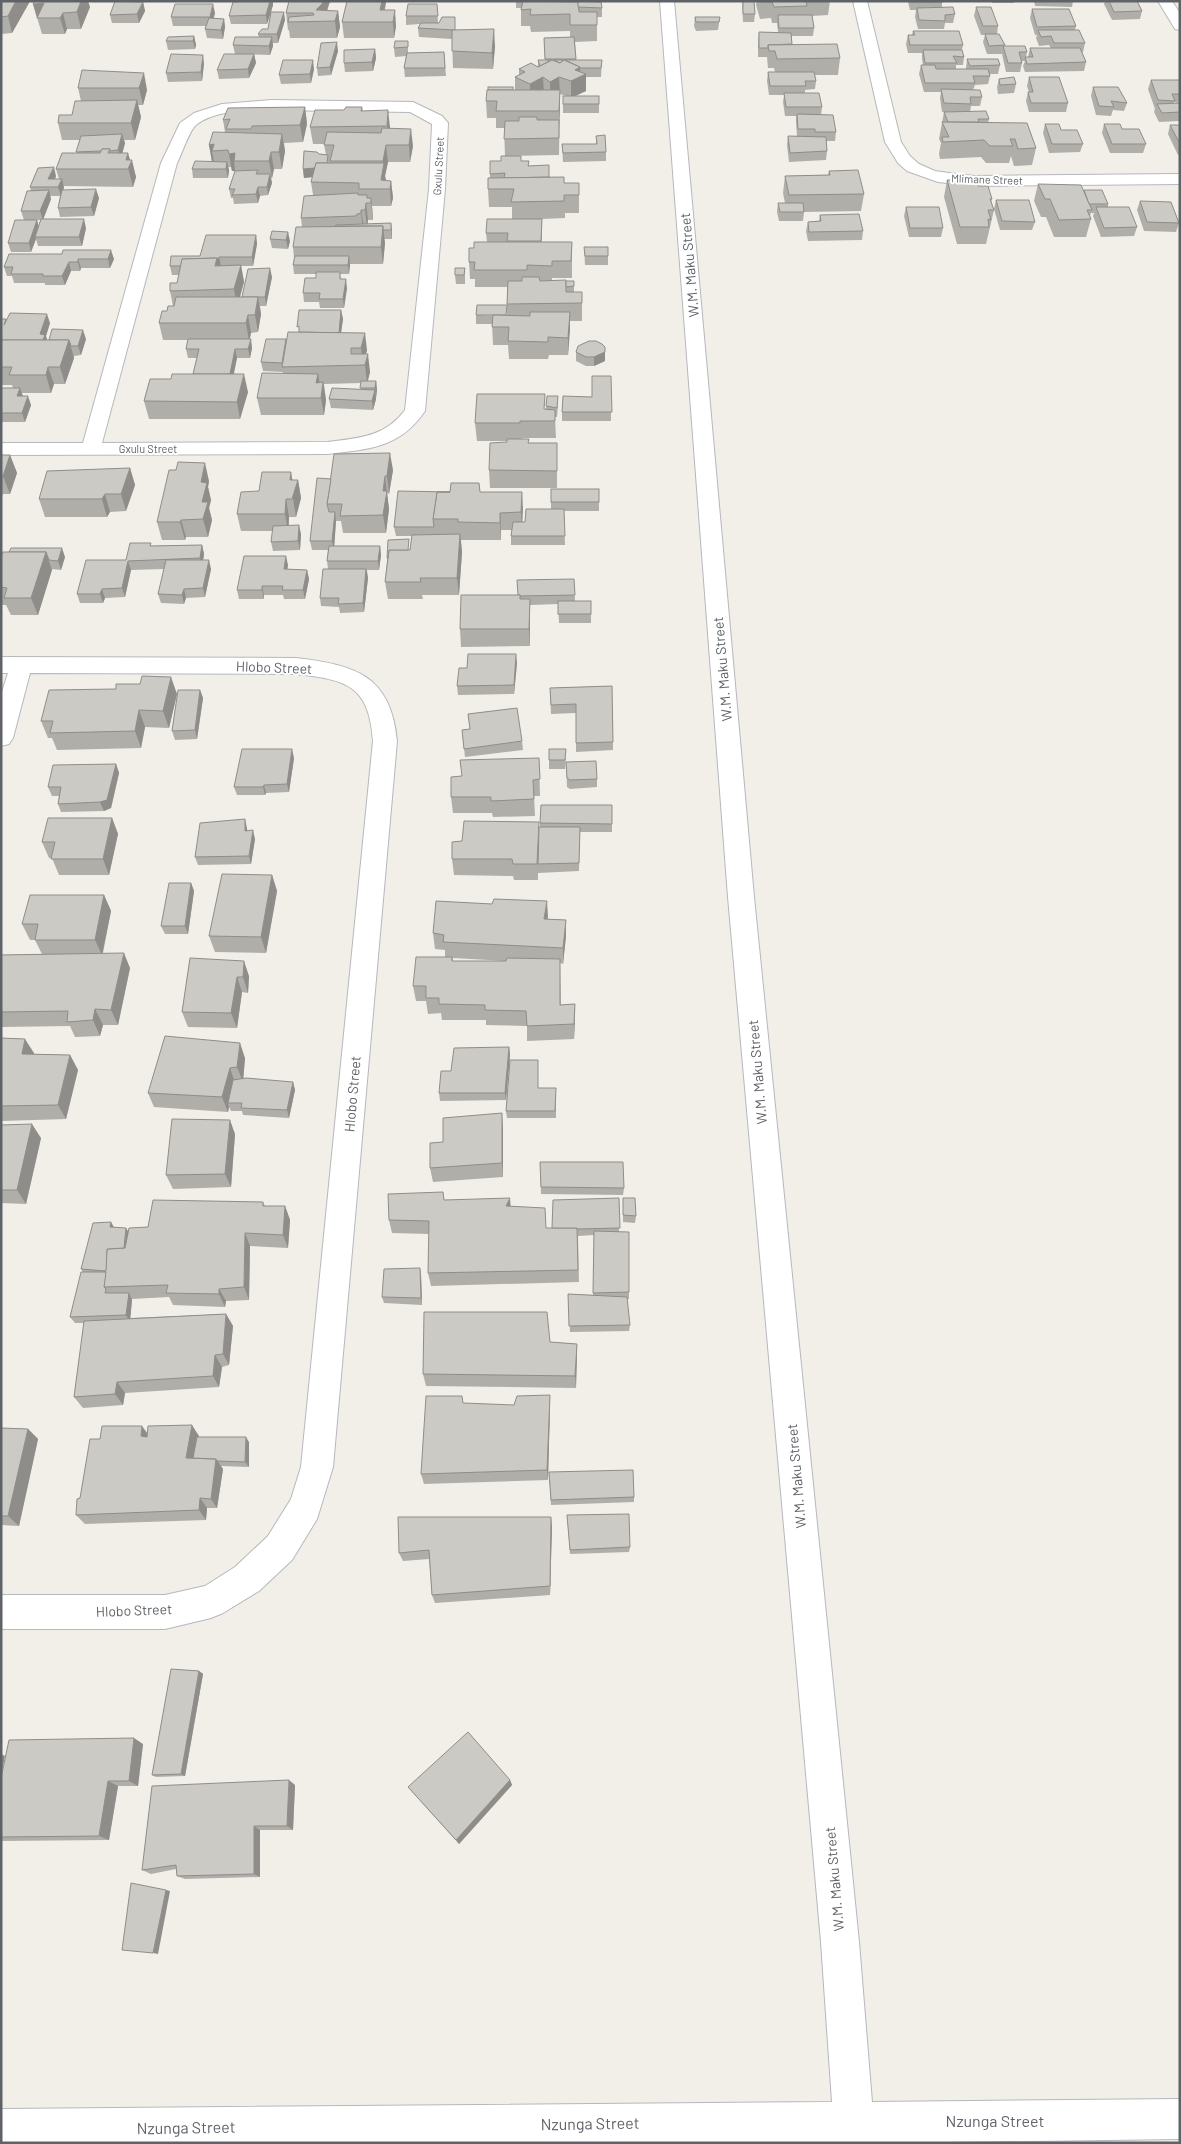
<svg xmlns="http://www.w3.org/2000/svg" width="1181" height="2144" viewBox="0 0 1181 2144" font-family="Barlow,sans-serif">
<rect width="100%" height="100%" fill="#f1efe8"/>
<g fill="none" stroke-linecap="round" stroke-linejoin="round">
<g stroke="#b5b8bc" stroke-width="2">
<g id="minor">
<polygon points="660,1 674,1 754,897 859,1942 872,2102 1180,2099 1180,2139 875,2143 1,2143 1,2109 832,2102 821,1942 728,897"/>
<polygon points="853,1 867,1 901,142 910,156 919,164 935,171 956,174 974,176 1180,174 1180,184 974,186 938,182 907,171 898,163 885,142"/>
<polygon points="1158,1 1172,1 1180,13 1180,30 1175,29"/>
<path d="M271,100L413,102L442,116L448,123L445,189L425,411C400,448 369,449 328,454L1,455V443H83L161,163L180,123L194,113L222,104ZM271,110L410,112L432,124L429,189L405,410C385,437 359,438 328,442L102,443L177,163C182,154 189,131 196,125C216,109 247,111 271,110Z"/>
<path d="M1,657L296,658C355,665 391,675 397,741L333,1467L317,1519L292,1560L259,1591L223,1613L211,1618L165,1629H1V1595H165L205,1586L235,1567L268,1536L291,1499L301,1467L373,741C369,685 347,680 296,674L30,673L13,738L9,744L1,746V695L8,673H1Z"/>
</g>
</g>
<use href="#minor" fill="#fff" fill-rule="evenodd"/>
</g>
<g fill="#afaea9" fill-rule="evenodd">
<polygon points="1,1 29,1 29,3 12,33 1,34"/>
<polygon points="289,1 330,1 327,11 338,11 340,27 337,38 290,38 289,30 288,30 286,13"/>
<polygon points="347,1 386,1 385,10 396,26 394,38 344,38 342,22"/>
<polygon points="516,1 593,1 602,8 602,17 597,17 597,41 575,42 576,60 602,60 601,77 586,77 586,91 575,96 599,96 599,113 563,113 563,96 566,96 560,94 559,155 505,156 504,128 496,128 496,118 487,118 486,101 515,90 515,77 519,75 519,69 538,66 538,60 545,60 544,38 570,37 570,31 531,32 530,26 521,26 521,8 516,8"/>
<polygon points="742,1 754,1 755,14 754,22 743,22"/>
<polygon points="757,1 830,1 828,15 812,16 814,28 813,36 792,36 792,44 840,58 838,75 815,75 816,81 815,89 805,90 805,93 822,107 821,115 836,132 835,141 826,141 827,151 826,160 789,162 787,145 788,136 797,136 796,123 796,116 785,116 783,102 784,95 769,95 767,81 768,72 775,72 774,68 768,68 767,57 758,57 758,41 759,32 778,32 777,23 772,23 771,18 760,19 756,5"/>
<polygon points="902,1 942,1 942,7 955,14 953,23 945,23 944,29 918,29 915,17 916,10 910,10 908,2 901,2"/>
<polygon points="991,1 1014,1 1014,3 992,3"/>
<polygon points="1034,1 1073,1 1072,7 1035,6"/>
<polygon points="1105,1 1137,1 1142,11 1140,19 1112,20 1104,4"/>
<polygon points="143,2 145,11 139,23 112,23 110,15"/>
<polygon points="33,4 90,7 81,29 67,29 65,34 42,34"/>
<polygon points="437,4 438,23 455,17 455,30 495,46 493,69 453,68 452,39 419,37 418,28 420,24 406,25 406,16"/>
<polygon points="273,5 271,12 285,20 278,43 273,43 273,46 270,55 235,54 233,45 259,37 258,34 268,29 271,13 267,24 231,24 229,16"/>
<polygon points="976,7 998,26 997,34 1005,45 1004,46 1027,52 1026,57 1028,57 1030,48 1051,48 1049,45 1039,46 1036,38 1037,35 1035,35 1030,18 1032,9 1076,26 1075,30 1085,43 1083,52 1082,52 1086,62 1084,71 1025,72 1023,66 1025,61 1022,61 1022,63 1020,72 1006,72 1002,54 987,54 983,42 985,35 981,35 974,16"/>
<polygon points="215,13 214,18 224,19 225,27 223,39 207,38 205,29 206,26 173,26 171,17"/>
<polygon points="695,17 720,17 718,30 696,31 694,26"/>
<polygon points="913,31 963,45 962,50 964,57 963,65 956,65 956,69 966,69 966,68 967,59 1000,65 998,74 989,74 990,76 988,84 975,85 973,90 982,97 980,106 971,106 970,112 989,119 988,123 1036,148 1032,165 1014,166 1011,156 1009,163 986,163 981,157 940,159 939,154 941,143 939,139 944,112 942,112 940,98 941,92 924,92 919,74 921,65 923,65 922,59 922,53 908,53 906,44 908,35 912,35"/>
<polygon points="194,36 196,45 195,49 168,50 166,41"/>
<polygon points="408,41 408,53 444,52 446,76 405,77 404,68 406,56 395,57 394,48"/>
<polygon points="375,49 376,58 373,71 345,72 344,63"/>
<polygon points="338,51 331,75 318,76 317,68"/>
<polygon points="254,54 256,63 249,78 219,79 217,70"/>
<polygon points="204,63 202,81 168,82 166,73"/>
<polygon points="314,69 311,83 281,84 279,75"/>
<path d="M82,70L147,90L143,105H138L141,117L135,140H124L125,143L122,153L130,160L136,177L133,187L64,186L63,190L99,198L94,216L60,217L58,208L60,196H50L51,199L43,219L86,228L82,246H38L36,239L31,252H11L8,243L24,220L21,211L31,191L30,187L56,176L55,179H59L56,169L77,153L80,140H62L58,123L72,115L81,101L78,88ZM37,220H41L39,227Z"/>
<polygon points="1029,77 1068,103 1066,112 1029,112 1026,101 1028,92 1029,92 1027,86"/>
<polygon points="999,79 1016,84 1014,93 998,94 997,87"/>
<polygon points="1151,80 1180,80 1180,103 1174,102 1174,103 1180,103 1180,121 1159,122 1154,112 1155,109 1148,89"/>
<polygon points="1093,87 1127,103 1124,111 1113,110 1111,116 1096,115 1091,96"/>
<polygon points="305,107 307,124 303,142 284,143 285,151 282,169 274,169 272,178 271,178 272,183 268,195 260,196 258,203 234,204 233,198 231,198 229,189 236,171 232,171 231,167 228,167 229,170 228,178 193,178 192,169 212,161 209,145 225,132 223,120"/>
<polygon points="362,107 363,111 390,129 413,146 410,162 388,162 385,176 386,181 391,181 393,198 391,206 372,206 373,220 368,220 368,224 391,223 392,232 392,239 384,239 385,243 383,264 350,264 349,274 340,274 341,279 347,288 344,308 320,308 319,302 304,302 303,293 316,278 316,274 294,274 293,265 294,258 293,247 302,227 301,218 313,195 311,182 313,177 304,178 303,169 319,154 326,155 324,144 313,144 310,127 344,110"/>
<polygon points="1045,124 1061,130 1083,144 1080,152 1049,153 1043,133"/>
<polygon points="1104,124 1146,144 1143,153 1110,153 1102,133"/>
<polygon points="1170,125 1180,125 1180,155 1178,155 1168,134"/>
<polygon points="596,136 606,152 606,161 563,162 562,144 596,144"/>
<polygon points="521,161 550,177 564,183 579,183 579,213 565,213 565,218 542,219 542,242 572,242 572,278 552,278 552,281 574,281 574,292 582,292 582,321 570,321 568,355 549,355 548,359 509,359 508,345 493,345 492,324 476,324 476,315 507,316 507,287 475,287 475,279 470,279 469,262 474,248 487,242 486,233 512,219 512,207 489,207 488,189 490,178 490,174"/>
<polygon points="829,171 864,194 861,211 804,212 803,221 779,221 777,212 778,203 785,203 783,193 785,176 828,175"/>
<polygon points="947,180 969,182 978,186 992,199 991,203 994,210 986,244 957,244 944,197"/>
<polygon points="1038,184 1083,190 1108,204 1108,207 1137,227 1134,236 1101,237 1093,216 1094,213 1091,213 1090,216 1091,219 1086,237 1054,237 1046,217 1041,217 1034,201"/>
<polygon points="996,200 1035,222 1032,230 1000,230 994,209"/>
<polygon points="1140,201 1179,223 1176,232 1144,231 1137,210"/>
<polygon points="906,207 943,228 941,237 909,237 904,216"/>
<polygon points="820,215 863,231 862,240 808,241 806,231 808,222 819,221"/>
<polygon points="272,231 290,241 288,249 272,248 270,239"/>
<polygon points="256,235 257,244 253,266 241,266 244,282 240,297 242,297 272,277 266,306 260,306 261,314 258,332 251,333 250,339 252,348 250,358 237,358 234,374 248,392 240,419 149,419 144,401 171,379 193,374 197,358 188,358 186,349 188,340 163,340 159,323 167,311 173,306 170,291 177,283 179,275 172,275 170,266 200,256"/>
<polygon points="584,247 608,247 608,265 585,265"/>
<polygon points="9,254 114,259 110,268 81,268 80,271 71,271 65,285 45,285 45,283 14,283 12,276 7,276 4,267"/>
<polygon points="465,268 465,284 456,284 455,275"/>
<polygon points="341,310 343,319 341,333 367,350 366,354 370,372 368,381 376,381 377,390 376,399 373,410 331,408 329,399 361,389 361,383 324,384 326,400 324,415 261,415 257,398 283,374 283,372 263,371 261,362 286,339 298,332"/>
<polygon points="1,319 50,323 46,336 47,340 86,339 81,355 74,356 74,358 65,384 54,384 51,393 22,393 23,396 31,405 25,422 1,422 1,388 13,388 12,385 1,385"/>
<polygon points="576,352 605,356 605,361 594,366 586,366 576,361"/>
<polygon points="611,376 611,421 562,421 562,412 592,397"/>
<polygon points="546,406 558,406 557,417 555,417 556,438 521,438 529,443 557,443 557,488 490,488 489,470 507,442 507,441 477,441 475,423 546,410"/>
<polygon points="1,455 10,455 17,473 10,494 3,494 1,499"/>
<polygon points="130,468 135,485 126,511 110,512 107,517 45,517 39,499"/>
<polygon points="393,470 389,494 387,493 389,509 386,533 343,533 341,521 336,521 334,546 380,546 381,555 379,570 367,570 368,578 364,612 340,613 339,607 321,606 320,598 328,569 327,561 328,550 312,550 310,541 331,479"/>
<polygon points="292,480 298,480 301,498 296,517 289,517 289,526 301,534 300,550 273,551 271,542 273,531 241,531 237,514 259,491"/>
<polygon points="209,481 208,487 211,500 209,508 212,520 208,537 186,537 185,540 162,540 157,522"/>
<polygon points="551,489 599,489 599,511 564,511 565,545 511,545 511,536 512,530 501,530 501,540 461,540 462,552 459,595 422,595 423,599 388,599 385,582 387,562 387,558 410,550 412,536 396,536 394,527 480,492 522,492 522,522 525,522 551,509"/>
<polygon points="202,545 204,554 203,560 211,569 205,597 186,598 184,604 161,603 158,594 164,569 131,570 125,597 105,598 103,603 80,603 77,594 126,560 152,546"/>
<polygon points="1,556 65,557 61,570 52,569 38,615 11,615 6,605 1,605"/>
<polygon points="288,565 287,569 307,570 309,579 305,599 284,599 283,595 264,595 264,599 239,599 237,590"/>
<polygon points="574,579 575,601 591,601 591,623 559,623 558,604 530,605 530,646 461,647 460,629 517,595"/>
<polygon points="517,663 514,694 458,695 457,686 467,668"/>
<polygon points="612,686 613,750 576,752 576,713 551,714 550,688"/>
<polygon points="200,690 203,698 197,739 175,740 172,731"/>
<polygon points="177,694 169,728 145,727 141,748 57,750 52,738 48,738 41,721"/>
<polygon points="468,714 522,741 523,750 465,757 462,730 470,729"/>
<polygon points="294,758 289,792 266,793 265,795 237,795 234,787"/>
<polygon points="539,758 540,796 534,796 535,816 493,817 492,813 453,813 451,797 462,776"/>
<polygon points="566,758 565,769 549,769 549,760"/>
<polygon points="566,762 597,779 597,787 570,789 567,787"/>
<polygon points="116,764 119,773 111,808 104,811 61,812 58,804 59,796 52,796 48,787"/>
<polygon points="612,805 612,832 580,832 579,871 538,873 538,880 514,880 513,876 454,875 452,859 462,841 539,822 539,828 540,827 540,823"/>
<polygon points="112,818 118,834 109,875 59,875 52,858 49,858 42,842"/>
<polygon points="247,828 247,831 255,839 251,864 198,865 195,857"/>
<polygon points="272,875 277,891 266,953 215,952 209,936"/>
<polygon points="191,883 194,891 188,934 165,934 161,926"/>
<polygon points="104,895 111,911 103,953 130,968 118,1025 103,1025 100,1036 75,1037 70,1026 1,1027 1,955 42,954 35,940 30,940 22,924"/>
<path d="M547,901V919L566,920V936L563,964L560,963L561,1005L575,1004L574,1039L527,1041V1026L486,1025V1020H442L441,1013L428,1014L426,1001H416L413,986L445,957V950L435,949L433,933L492,904ZM453,958L506,961H453Z"/>
<polygon points="190,958 249,976 248,993 242,992 237,1028 188,1027 182,1012"/>
<polygon points="1,1038 34,1053 34,1054 70,1055 78,1070 66,1119 2,1121"/>
<polygon points="509,1047 510,1055 506,1100 440,1101 439,1093 451,1071"/>
<polygon points="245,1058 243,1079 293,1082 295,1090 289,1118 243,1115 242,1111 231,1111 229,1107 228,1112 154,1107 148,1093"/>
<polygon points="539,1088 556,1095 556,1118 507,1118 506,1111"/>
<polygon points="1,1125 41,1138 26,1204 1,1203"/>
<polygon points="503,1128 503,1177 433,1182 430,1168 443,1142"/>
<polygon points="235,1134 231,1187 173,1189 166,1175"/>
<polygon points="540,1162 624,1188 623,1195 541,1194"/>
<polygon points="443,1192 444,1200 511,1206 546,1228 552,1228 619,1198 619,1232 629,1292 629,1299 627,1299 630,1325 629,1331 570,1332 568,1294 593,1295 594,1235 578,1236 579,1282 431,1286 428,1273 429,1234 392,1233 389,1220"/>
<polygon points="623,1198 636,1216 635,1223 623,1222"/>
<polygon points="263,1202 265,1206 285,1206 290,1220 288,1248 250,1246 249,1300 226,1301 225,1307 173,1305 169,1297 132,1299 132,1300 130,1318 226,1314 233,1326 229,1365 222,1367 219,1387 125,1393 123,1405 83,1408 74,1397 84,1323 75,1323 70,1317 83,1272 81,1269 115,1228 126,1228 128,1231"/>
<polygon points="421,1274 422,1305 384,1303 382,1297"/>
<polygon points="550,1342 577,1344 576,1388 426,1386 423,1374"/>
<polygon points="550,1395 550,1406 548,1480 424,1484 421,1474 514,1405"/>
<polygon points="1,1428 28,1429 38,1439 19,1526 1,1525"/>
<polygon points="147,1434 199,1436 199,1437 249,1442 249,1467 221,1466 223,1469 217,1508 207,1508 206,1520 85,1524 76,1515 80,1498 100,1439"/>
<polygon points="549,1472 634,1497 634,1502 551,1505"/>
<polygon points="567,1515 630,1547 629,1552 570,1554"/>
<polygon points="552,1526 550,1595 435,1603 432,1595 429,1559 403,1561 399,1553"/>
<polygon points="199,1671 203,1674 185,1776 156,1777 152,1775"/>
<polygon points="143,1744 138,1786 118,1786 109,1840 1,1841 1,1778"/>
<polygon points="510,1780 512,1785 459,1844 408,1787"/>
<polygon points="295,1785 293,1830 260,1830 260,1877 185,1879 177,1876 176,1869 151,1874 142,1870"/>
</g>
<g fill="#8f8d8a">
<polygon points="16,1 29,1 29,3 12,33 8,16"/>
<polygon points="81,1 88,1 90,7 81,29 77,12"/>
<polygon points="270,1 273,1 273,5 267,24 266,15"/>
<polygon points="323,1 330,1 324,20 316,10"/>
<polygon points="382,1 386,2 382,22 380,10"/>
<polygon points="143,2 145,11 139,23 137,14"/>
<polygon points="44,3 37,18 33,4"/>
<polygon points="213,4 215,13 211,26 210,17"/>
<polygon points="395,10 396,26 394,38 393,22"/>
<polygon points="338,11 340,27 337,38 335,21"/>
<polygon points="284,12 285,20 278,43 277,34"/>
<polygon points="63,13 67,29 65,34 60,18"/>
<polygon points="224,19 225,27 223,39 221,30"/>
<polygon points="494,29 495,46 493,69 492,53"/>
<polygon points="194,36 196,45 195,49 193,41"/>
<polygon points="272,37 273,46 270,55 269,46"/>
<polygon points="337,42 338,51 331,75 330,67"/>
<polygon points="375,49 376,58 373,71 372,62"/>
<polygon points="254,54 256,63 249,78 248,69"/>
<polygon points="203,55 204,63 202,81 201,72"/>
<polygon points="313,60 314,69 311,83 310,74"/>
<polygon points="580,67 580,77 586,74 586,91 571,98 571,81 575,70"/>
<polygon points="144,73 147,90 143,105 139,88"/>
<polygon points="543,77 544,94 530,101 530,84"/>
<polygon points="559,77 560,94 550,99 550,82"/>
<polygon points="560,90 560,107 559,128 559,111"/>
<polygon points="137,100 141,117 135,140 131,123"/>
<polygon points="305,107 307,124 303,142 300,125"/>
<polygon points="388,110 390,127 389,144 387,126"/>
<polygon points="411,129 413,146 410,162 409,145"/>
<polygon points="122,134 125,143 121,159 118,150"/>
<polygon points="282,134 285,151 282,169 279,152"/>
<polygon points="214,144 212,151 214,162 212,162 209,145"/>
<polygon points="386,145 388,162 385,176 386,180 381,180 384,165 383,161"/>
<polygon points="271,152 274,169 272,178 269,161"/>
<polygon points="128,153 131,163 132,160 136,177 133,187 126,160"/>
<polygon points="235,153 234,161 235,171 232,171 229,154"/>
<polygon points="227,162 229,170 228,178 226,169"/>
<polygon points="54,167 56,176 52,187 48,179"/>
<polygon points="321,167 322,176 304,178 303,169"/>
<polygon points="270,174 272,183 268,195 267,187"/>
<polygon points="62,179 64,188 61,196 58,187"/>
<polygon points="391,181 393,198 391,206 390,189"/>
<polygon points="258,187 260,196 258,203 256,194"/>
<polygon points="96,189 99,198 94,216 91,207"/>
<polygon points="49,190 51,199 43,220 40,211"/>
<polygon points="371,198 373,216 373,220 371,203"/>
<polygon points="366,203 368,220 367,227 365,210"/>
<polygon points="361,210 364,227 363,231 361,213"/>
<polygon points="84,219 86,228 82,246 79,237"/>
<polygon points="37,220 39,229 35,237 36,239 31,252 29,243"/>
<polygon points="391,223 392,232 392,239 391,230"/>
<polygon points="383,226 385,243 383,264 381,247"/>
<polygon points="288,232 290,241 288,249 286,240"/>
<polygon points="256,235 257,244 253,266 252,257"/>
<polygon points="111,250 114,259 110,268 108,259"/>
<polygon points="349,256 350,265 349,274 348,265"/>
<polygon points="219,257 221,266 214,265 217,258"/>
<polygon points="78,259 81,268 80,271 78,262"/>
<polygon points="69,262 71,271 65,285 62,276"/>
<polygon points="241,265 244,282 237,307 234,289"/>
<polygon points="270,268 272,277 266,306 265,297"/>
<polygon points="346,279 347,288 344,308 343,299"/>
<polygon points="258,297 261,314 258,332 255,315"/>
<polygon points="341,310 343,319 339,346 338,337"/>
<polygon points="570,312 570,330 568,355 568,338"/>
<polygon points="47,314 50,323 46,336 48,344 46,350 40,334"/>
<polygon points="248,315 251,333 249,341 246,323"/>
<polygon points="83,330 86,339 81,355 78,346"/>
<polygon points="365,333 367,350 363,365 361,348"/>
<polygon points="251,339 252,348 250,358 248,349"/>
<polygon points="69,340 74,358 65,384 60,367"/>
<polygon points="605,347 605,361 594,366 594,357"/>
<polygon points="235,349 237,358 231,385 229,376"/>
<polygon points="368,354 370,372 367,383 365,365"/>
<polygon points="48,367 54,384 51,393 46,375"/>
<polygon points="244,374 248,392 240,419 237,402"/>
<polygon points="318,374 321,391 316,383"/>
<polygon points="376,381 377,390 376,397 375,388"/>
<polygon points="323,382 326,400 324,415 321,398"/>
<polygon points="20,388 23,397 17,396"/>
<polygon points="375,390 376,399 373,410 372,401"/>
<polygon points="28,396 31,405 25,422 22,413"/>
<polygon points="390,453 393,470 389,494 387,476"/>
<polygon points="10,455 17,473 10,494 3,476"/>
<polygon points="205,463 209,481 208,487 211,500 209,508 212,520 208,537 203,519 201,482"/>
<polygon points="130,468 135,485 126,511 121,494"/>
<polygon points="291,472 294,489 298,480 301,498 296,517 290,480"/>
<polygon points="385,476 389,509 386,533 383,515 383,491"/>
<polygon points="522,492 523,509 522,530 521,512"/>
<polygon points="105,494 110,512 107,517 102,499"/>
<polygon points="286,499 289,517 288,531 285,514"/>
<polygon points="335,512 336,521 334,550 332,541"/>
<polygon points="500,513 501,530 501,540 500,523"/>
<polygon points="181,520 186,537 185,540 180,522"/>
<polygon points="299,525 301,534 300,550 298,541"/>
<polygon points="460,534 462,552 459,595 457,578"/>
<polygon points="202,545 204,554 202,568 200,558"/>
<polygon points="380,546 381,555 379,570 378,561"/>
<polygon points="62,548 65,557 61,570 58,561"/>
<polygon points="46,552 52,570 38,615 31,598"/>
<polygon points="286,556 288,565 286,578 284,569"/>
<polygon points="209,560 211,569 205,597 203,588"/>
<polygon points="128,561 131,570 125,597 122,588"/>
<polygon points="366,569 368,578 364,612 363,603"/>
<polygon points="307,570 309,579 305,599 303,590"/>
<polygon points="262,586 264,595 264,599 262,590"/>
<polygon points="102,589 105,598 103,603 100,594"/>
<polygon points="184,589 186,598 184,604 182,595"/>
<polygon points="530,599 530,646 529,629"/>
<polygon points="516,654 517,663 514,694 514,685"/>
<polygon points="171,677 177,694 169,728 163,711"/>
<polygon points="200,690 203,698 197,739 195,730"/>
<polygon points="139,710 145,727 141,748 135,731"/>
<polygon points="292,749 294,758 289,792 287,784"/>
<polygon points="116,764 119,773 111,808 104,811 100,802"/>
<polygon points="264,785 266,793 265,795 263,787"/>
<polygon points="112,818 118,834 109,875 103,859"/>
<polygon points="245,819 247,828 248,839 245,831"/>
<polygon points="253,830 255,839 251,864 249,856"/>
<polygon points="272,875 277,891 266,953 261,937"/>
<polygon points="191,883 194,891 188,934 185,926"/>
<polygon points="104,895 111,911 102,955 95,940"/>
<polygon points="547,901 548,917 545,935 544,919"/>
<polygon points="566,920 566,936 563,964 563,948"/>
<polygon points="124,953 130,968 118,1025 111,1010"/>
<polygon points="244,961 249,976 248,993 243,977"/>
<polygon points="237,977 242,992 237,1028 231,1013"/>
<polygon points="575,1004 575,1020 574,1039 574,1024"/>
<polygon points="95,1009 103,1025 100,1036 93,1020"/>
<polygon points="25,1039 34,1053 31,1069 22,1054"/>
<polygon points="240,1043 245,1058 243,1082 237,1067"/>
<polygon points="509,1047 510,1055 506,1100 505,1093"/>
<polygon points="70,1055 78,1070 66,1119 58,1105"/>
<polygon points="230,1068 235,1083 228,1103 229,1107 228,1112 222,1097"/>
<polygon points="293,1082 295,1090 289,1118 287,1110"/>
<polygon points="502,1113 503,1128 503,1177 502,1163"/>
<polygon points="230,1120 235,1134 231,1187 225,1174"/>
<polygon points="32,1124 41,1138 26,1204 17,1190"/>
<polygon points="510,1198 511,1211 506,1206"/>
<polygon points="285,1206 290,1220 288,1248 283,1235"/>
<polygon points="111,1222 115,1229 110,1227"/>
<polygon points="126,1228 130,1235 124,1253"/>
<polygon points="245,1233 250,1246 249,1300 244,1287"/>
<polygon points="420,1268 421,1274 422,1305 421,1298"/>
<polygon points="219,1289 226,1301 225,1307 219,1294"/>
<polygon points="129,1293 132,1300 130,1322 126,1315"/>
<polygon points="226,1314 233,1326 229,1365 223,1354"/>
<polygon points="577,1344 577,1355 576,1388 575,1376"/>
<polygon points="215,1355 222,1367 219,1387 213,1376"/>
<polygon points="117,1382 125,1393 123,1405 115,1394"/>
<polygon points="550,1395 550,1406 548,1480 547,1470"/>
<polygon points="192,1425 199,1436 194,1460 186,1458"/>
<polygon points="142,1426 150,1437 149,1446 141,1436"/>
<polygon points="28,1429 38,1439 19,1526 8,1516"/>
<polygon points="246,1437 249,1442 249,1467 245,1462"/>
<polygon points="216,1459 223,1469 217,1508 211,1499"/>
<polygon points="200,1498 207,1508 206,1520 199,1510"/>
<polygon points="551,1517 552,1526 550,1595 550,1586"/>
<polygon points="199,1671 203,1674 185,1776 181,1774"/>
<polygon points="134,1738 143,1744 138,1786 129,1781"/>
<polygon points="1,1754 5,1756 1,1776"/>
<polygon points="289,1780 295,1785 293,1830 287,1826"/>
<polygon points="510,1780 512,1785 459,1844 456,1840"/>
<polygon points="108,1781 118,1786 109,1840 99,1836"/>
<polygon points="254,1826 260,1830 260,1877 254,1874"/>
<polygon points="166,1890 170,1891 158,1954 153,1953"/>
</g>
<g fill="#cccac5" stroke="#8f8d8a">
<polygon points="1,1 16,1 8,16 1,17"/>
<polygon points="35,1 81,1 77,12 63,13 60,18 37,18 44,3 33,4"/>
<polygon points="115,1 143,2 137,14 110,15"/>
<polygon points="248,1 270,1 266,15 229,16 233,2"/>
<polygon points="289,1 323,1 322,4 316,10 338,11 335,21 288,22 289,17 314,15 313,13 286,13"/>
<polygon points="347,1 382,1 380,10 395,10 393,22 342,22"/>
<polygon points="523,1 578,2 579,12 597,12 597,25 570,25 570,14 530,15 531,9 521,10"/>
<polygon points="575,1 601,2 602,8 578,7 578,2"/>
<polygon points="743,1 754,1 755,14 743,14"/>
<polygon points="761,1 806,1 807,6 774,7 772,2 761,2"/>
<rect x="911" y="1" width="31" height="1"/>
<polygon points="1109,1 1137,1 1142,11 1114,12"/>
<polygon points="175,4 213,4 210,17 171,17"/>
<polygon points="408,4 437,4 438,16 406,16"/>
<polygon points="953,7 955,14 945,15 945,21 919,20 917,8"/>
<polygon points="976,7 991,7 998,26 983,26"/>
<polygon points="1032,9 1069,9 1076,26 1037,27"/>
<polygon points="271,12 284,12 277,34 258,34 262,29 268,29"/>
<polygon points="778,15 812,15 814,28 779,28"/>
<polygon points="442,17 455,17 455,30 418,28 421,23 439,23"/>
<polygon points="695,17 720,17 719,22 696,22"/>
<polygon points="209,18 224,19 221,30 205,29"/>
<polygon points="494,29 492,53 452,51 452,30"/>
<polygon points="1038,30 1079,30 1085,43 1054,43 1051,36 1041,37"/>
<polygon points="913,31 959,31 963,45 910,45 908,35 915,35"/>
<polygon points="759,32 791,33 792,44 768,45 768,48 759,48"/>
<polygon points="985,34 999,34 1005,45 989,46"/>
<polygon points="194,36 193,41 166,41 168,37"/>
<polygon points="235,37 272,37 269,46 233,45"/>
<polygon points="574,37 576,59 545,59 544,38"/>
<polygon points="395,41 408,41 408,47 394,48"/>
<polygon points="337,42 330,67 317,68 321,43"/>
<polygon points="837,44 840,58 777,59 775,51 769,51 768,45"/>
<polygon points="1003,46 1025,46 1027,52 1019,52 1022,63 1008,63"/>
<polygon points="1030,48 1080,48 1086,62 1027,64 1025,57 1033,57"/>
<polygon points="375,49 372,62 344,63 344,50"/>
<polygon points="923,50 962,50 964,57 953,56 957,63 925,63"/>
<polygon points="444,52 445,68 404,68 407,53"/>
<polygon points="171,54 203,55 201,72 166,73"/>
<polygon points="224,54 254,54 248,69 217,70"/>
<polygon points="967,59 998,59 1000,65 970,66"/>
<polygon points="283,60 313,60 310,74 279,75"/>
<polygon points="538,60 551,60 540,66"/>
<polygon points="552,60 560,63 564,60 580,67 575,70 586,74 571,81 559,77 550,82 543,77 530,84 515,77 525,72 519,69 531,63 538,67"/>
<polygon points="554,60 563,60 560,63"/>
<polygon points="565,60 602,60 601,68 580,68 580,67"/>
<polygon points="921,65 935,65 936,69 988,69 990,76 973,76 975,83 925,83"/>
<polygon points="82,70 144,73 139,88 78,88"/>
<polygon points="768,72 814,72 816,81 805,81 806,86 770,86"/>
<polygon points="1014,77 1016,84 1000,85 999,79"/>
<polygon points="1029,77 1059,77 1068,103 1031,103 1028,92 1033,92"/>
<polygon points="1151,80 1180,80 1180,94 1172,94 1175,101 1158,100"/>
<rect x="488" y="87" width="25" height="3"/>
<polygon points="1093,87 1118,87 1127,103 1111,101 1114,107 1099,106"/>
<polygon points="941,89 980,90 982,97 970,97 971,104 944,103"/>
<polygon points="487,90 560,90 559,111 496,111 497,101 486,101"/>
<polygon points="784,93 819,93 822,107 786,107"/>
<rect x="563" y="96" width="36" height="8"/>
<polygon points="137,100 131,123 58,123 59,115 72,115 75,101"/>
<polygon points="1180,103 1180,112 1162,113 1157,104"/>
<polygon points="305,107 300,125 252,126 251,129 226,129 230,119 223,120 228,108"/>
<polygon points="346,107 362,107 361,111 388,110 387,126 310,127 315,110 344,110"/>
<polygon points="986,111 989,119 978,119 979,122 948,122 944,112"/>
<polygon points="797,114 833,115 836,132 815,132 815,129 798,129"/>
<polygon points="519,117 537,117 537,120 559,120 559,138 504,139 505,121 519,121"/>
<polygon points="942,122 1027,123 1036,148 1018,149 1015,139 1010,139 1013,146 990,146 984,140 943,142 942,137 949,137"/>
<polygon points="1045,124 1059,124 1061,130 1077,130 1083,144 1052,144"/>
<polygon points="1104,124 1120,124 1122,129 1139,129 1146,144 1112,144"/>
<polygon points="1170,125 1180,125 1180,144"/>
<polygon points="382,128 411,129 409,145 386,145 383,161 330,161 334,145 324,145 327,132 381,133"/>
<polygon points="213,132 282,134 279,152 271,152 269,161 234,161 235,153 229,154 228,150 212,151 214,144 209,145"/>
<polygon points="122,134 118,150 110,151 110,149 102,149 101,151 76,152 81,136"/>
<polygon points="605,135 606,152 563,153 562,144 597,144 596,136"/>
<polygon points="788,136 826,137 827,151 790,153"/>
<polygon points="102,149 110,149 108,153 128,153 126,160 132,160 128,169 56,169 62,153 100,153"/>
<polygon points="304,151 317,152 319,154 328,155 327,163 316,163 315,168 303,169"/>
<polygon points="501,156 521,156 521,161 529,161 528,166 549,165 549,177 504,178 505,173 490,174 490,161 501,161"/>
<polygon points="195,161 227,162 226,169 192,169"/>
<polygon points="316,163 384,163 381,180 391,181 390,189 359,189 359,183 311,182"/>
<polygon points="54,167 48,179 62,179 58,187 30,187 38,168"/>
<polygon points="258,170 256,174 270,174 267,187 258,187 256,194 232,195 235,189 229,189 235,171"/>
<polygon points="858,170 864,194 789,195 785,176 830,175 829,171"/>
<polygon points="564,177 564,183 579,183 579,195 564,195 564,201 511,202 514,189 488,189 488,178"/>
<polygon points="947,180 968,180 969,182 977,182 978,186 988,186 992,199 990,199 994,210 988,210 991,220 988,219 989,227 960,227"/>
<polygon points="1038,184 1081,185 1092,210 1087,210 1091,219 1059,220 1050,199 1045,199"/>
<polygon points="96,189 91,207 58,208 62,190"/>
<polygon points="49,190 40,211 21,211 27,191"/>
<polygon points="1084,190 1102,190 1108,204 1089,204"/>
<polygon points="358,193 358,195 367,195 367,198 371,198 371,203 366,203 365,210 361,210 361,213 357,214 356,216 301,218 304,196"/>
<polygon points="996,200 1029,200 1035,222 1002,221"/>
<polygon points="1140,201 1171,202 1179,223 1147,222"/>
<polygon points="778,203 803,203 804,212 780,212"/>
<polygon points="906,207 939,207 943,228 910,228"/>
<polygon points="1096,207 1129,207 1137,227 1104,228"/>
<polygon points="859,214 863,231 809,232 808,222 821,221 820,215"/>
<polygon points="41,219 84,219 79,237 35,237"/>
<polygon points="487,219 542,219 541,241 507,241 508,233 486,233"/>
<polygon points="15,220 37,220 29,243 8,243"/>
<polygon points="391,223 391,230 383,230 383,226 335,226 336,225"/>
<polygon points="383,226 381,247 293,247 296,227"/>
<polygon points="272,231 288,232 286,240 270,239"/>
<polygon points="206,235 256,235 252,257 219,257 217,260 217,258 182,259 181,266 170,266 171,256 200,256"/>
<polygon points="474,242 572,242 571,261 552,261 552,266 527,265 527,270 474,270 475,262 469,262 469,248 474,248"/>
<polygon points="584,247 608,247 608,256 585,256"/>
<polygon points="63,250 111,250 108,259 78,259 78,262 69,262 62,276 43,276 43,274 11,274 13,267 4,267 9,254 62,254"/>
<polygon points="295,256 349,256 348,265 293,265"/>
<polygon points="217,258 215,266 241,265 234,289 170,291 170,283 177,283 182,259"/>
<polygon points="270,268 265,297 242,297 248,269"/>
<polygon points="455,268 465,268 464,275 455,275"/>
<polygon points="316,272 340,272 340,279 346,279 343,299 319,299 320,293 303,293 305,278 316,278"/>
<polygon points="522,277 539,277 540,281 566,280 566,292 582,292 582,303 507,304 508,281 522,281"/>
<polygon points="566,281 574,281 574,286 566,287"/>
<polygon points="176,297 258,297 255,315 248,315 246,323 159,323 162,311 167,311 168,306 174,306"/>
<polygon points="477,305 507,305 506,315 476,315"/>
<polygon points="299,310 341,310 339,333 299,332 299,326 297,327"/>
<polygon points="530,312 570,312 568,338 548,337 548,342 508,341 509,327 492,327 493,315 530,316"/>
<polygon points="10,313 47,314 40,334 45,335 43,340 1,340 1,319 6,319 4,325"/>
<polygon points="52,329 83,330 78,346 71,346 69,340 49,340"/>
<polygon points="288,332 365,333 361,348 351,348 351,354 368,354 365,365 282,367"/>
<polygon points="188,339 251,339 248,349 235,349 230,374 193,374 199,349 186,349"/>
<polygon points="266,339 286,339 282,363 261,362"/>
<polygon points="1,340 69,340 60,367 48,367 46,375 9,375 12,367 1,367"/>
<polygon points="589,341 596,341 602,344 605,347 605,352 594,357 586,357 576,352 578,346"/>
<polygon points="262,373 318,374 316,383 323,382 321,398 257,398"/>
<polygon points="172,374 244,374 237,402 144,401 150,379 171,379"/>
<polygon points="592,376 611,376 612,412 562,412 563,396 592,397"/>
<polygon points="361,381 376,381 375,388 360,388"/>
<polygon points="1,388 20,388 17,396 28,396 22,413 1,413"/>
<polygon points="332,388 375,390 372,401 329,399"/>
<polygon points="477,394 545,394 544,409 555,410 555,421 520,421 520,423 475,423"/>
<polygon points="547,396 558,396 557,408 546,406"/>
<polygon points="507,439 529,439 528,443 557,443 557,471 489,470 490,443 507,442"/>
<polygon points="390,453 387,476 385,476 383,491 387,491 383,515 340,516 342,504 327,504 334,454"/>
<polygon points="1,455 10,455 3,476 1,476"/>
<polygon points="178,462 205,463 201,482 207,483 202,502 208,502 203,519 181,520 180,522 157,522 169,470 176,470"/>
<polygon points="130,468 121,494 105,494 102,499 39,499 47,471"/>
<polygon points="262,472 291,472 290,480 298,480 292,499 286,499 285,514 237,514 241,492 259,491"/>
<polygon points="317,478 331,479 327,504 329,512 335,512 332,541 310,541"/>
<polygon points="451,483 479,483 480,492 522,492 521,512 500,513 500,523 458,522 458,519 433,519 437,492 450,492"/>
<rect x="551" y="489" width="48" height="13"/>
<polygon points="398,491 450,492 437,492 433,519 434,527 394,527"/>
<polygon points="526,509 564,509 565,536 511,536 513,522 525,522"/>
<polygon points="299,525 298,541 271,542 273,526"/>
<polygon points="460,534 457,578 420,578 421,582 385,582 389,550 410,550 412,535"/>
<polygon points="409,539 408,550 389,550 388,558 387,558 388,540"/>
<polygon points="130,543 151,543 150,546 202,545 200,558 128,561 122,588 102,589 100,594 77,594 86,560 126,560"/>
<polygon points="329,546 380,546 378,561 327,561"/>
<polygon points="11,548 62,548 58,561 49,560 46,552 9,552"/>
<polygon points="3,552 46,552 31,598 4,598 7,588 1,587 1,556"/>
<polygon points="244,556 286,556 284,569 307,570 303,590 282,590 283,586 262,586 262,590 237,590"/>
<polygon points="166,560 209,560 203,588 184,589 182,595 158,594"/>
<polygon points="323,569 366,569 363,603 338,604 339,598 320,598"/>
<polygon points="574,579 575,595 520,596 520,595 518,595 517,580"/>
<polygon points="461,595 520,595 520,599 530,599 529,629 460,629"/>
<rect x="558" y="601" width="33" height="13"/>
<polygon points="468,654 516,654 514,685 457,686 459,668 467,668"/>
<polygon points="142,676 171,677 163,711 139,710 135,731 50,733 53,721 41,721 49,690 116,689 116,684 140,684"/>
<polygon points="612,686 613,742 576,743 576,704 551,705 550,688"/>
<polygon points="178,690 200,690 195,730 172,731"/>
<polygon points="517,708 522,741 464,749 462,730 470,729 468,714"/>
<polygon points="242,749 292,749 287,784 264,785 263,787 234,787"/>
<polygon points="549,749 566,749 565,760 549,760"/>
<polygon points="539,758 540,779 533,780 534,799 491,801 491,797 451,797 451,777 462,776 460,760"/>
<polygon points="596,761 597,779 570,780 567,778 566,762"/>
<polygon points="116,764 107,800 100,802 58,804 61,787 48,787 53,765"/>
<polygon points="541,805 612,805 612,824 540,823"/>
<polygon points="48,818 112,818 103,859 51,859 55,842 42,842"/>
<polygon points="245,819 245,831 253,830 249,856 195,857 200,823"/>
<polygon points="464,821 539,822 537,864 513,864 512,859 452,859 452,842 462,841"/>
<polygon points="539,827 580,827 579,863 538,864"/>
<polygon points="222,874 272,875 261,937 209,936"/>
<polygon points="169,883 191,883 185,926 161,926"/>
<polygon points="30,895 104,895 95,940 35,940 38,924 22,924"/>
<polygon points="494,899 547,901 544,919 566,920 563,948 443,942 444,935 433,933 436,901 492,904"/>
<polygon points="124,953 111,1010 95,1009 93,1020 67,1022 68,1011 1,1012 1,955"/>
<polygon points="416,957 452,957 452,961 506,961 507,958 560,959 560,1005 575,1004 574,1024 527,1026 526,1011 485,1010 485,1005 439,1004 439,998 426,998 426,986 413,986"/>
<polygon points="190,958 244,961 243,977 237,977 231,1013 182,1012"/>
<polygon points="165,1036 240,1043 237,1067 230,1068 222,1097 148,1093"/>
<polygon points="1,1038 25,1039 22,1054 70,1055 58,1105 1,1106"/>
<polygon points="509,1047 505,1093 439,1093 441,1071 451,1071 454,1048"/>
<polygon points="510,1060 538,1060 538,1088 556,1088 555,1111 506,1111"/>
<polygon points="246,1078 293,1082 287,1110 241,1108 242,1103 228,1103 233,1080"/>
<polygon points="502,1113 502,1163 430,1168 430,1143 443,1142 443,1118"/>
<polygon points="172,1119 230,1120 225,1174 166,1175"/>
<polygon points="32,1124 17,1190 1,1190 1,1125"/>
<polygon points="540,1162 623,1162 624,1188 541,1187"/>
<polygon points="443,1192 444,1200 510,1198 506,1206 545,1208 546,1228 577,1228 578,1270 428,1273 429,1221 389,1220 388,1194"/>
<polygon points="619,1198 620,1228 577,1229 577,1228 552,1228 553,1200"/>
<polygon points="623,1198 635,1198 636,1216 623,1215"/>
<polygon points="153,1200 263,1202 263,1206 285,1206 283,1235 245,1233 244,1287 219,1289 219,1294 166,1293 168,1285 104,1287 107,1249 125,1248 129,1228 148,1227"/>
<polygon points="111,1222 110,1227 126,1228 124,1248 107,1249 106,1271 81,1269 93,1223"/>
<polygon points="594,1231 629,1232 629,1292 593,1293"/>
<polygon points="420,1268 421,1298 382,1297 384,1269"/>
<polygon points="81,1272 106,1272 104,1287 106,1289 105,1293 129,1293 126,1315 70,1317"/>
<polygon points="568,1294 627,1297 630,1325 569,1326"/>
<polygon points="424,1312 547,1312 550,1342 577,1344 575,1376 423,1374"/>
<polygon points="226,1314 223,1354 215,1355 213,1376 117,1382 115,1394 74,1397 84,1321"/>
<polygon points="550,1395 547,1470 421,1474 426,1396 462,1396 463,1403 514,1405 517,1396"/>
<polygon points="192,1425 186,1458 216,1459 211,1499 200,1498 199,1510 76,1515 77,1499 80,1498 90,1439 100,1439 102,1426 142,1426 141,1436 147,1437 148,1426"/>
<polygon points="1,1428 28,1429 8,1516 1,1516"/>
<polygon points="197,1437 246,1437 245,1462 217,1461 216,1459 193,1458"/>
<polygon points="633,1470 634,1497 551,1500 549,1472"/>
<polygon points="629,1514 630,1547 570,1550 567,1515"/>
<polygon points="398,1517 551,1517 550,1586 432,1595 429,1550 399,1553"/>
<polygon points="171,1669 199,1671 181,1774 152,1775"/>
<polygon points="468,1732 510,1780 456,1840 408,1787"/>
<polygon points="134,1738 129,1781 108,1781 99,1836 1,1837 1,1778 9,1740"/>
<polygon points="289,1780 287,1826 254,1826 254,1874 177,1876 176,1865 142,1870 152,1786"/>
<polygon points="131,1883 166,1890 153,1953 122,1950"/>
</g>
<g text-anchor="middle" dominant-baseline="central" stroke-width="4" stroke-linejoin="round" paint-order="stroke">
<g font-size="11" fill="#5f6368" stroke="#fff">
<text transform="translate(438 166) rotate(-87)">Gxulu Street</text>
<text transform="translate(987 179) rotate(2)">Mlimane Street</text>
<text x="148" y="448">Gxulu Street</text>
</g>
<g font-size="14" fill="#5f6368" stroke="#fff">
<text transform="translate(689 265) rotate(-95)">W.M. Maku Street</text>
<text transform="translate(274 667) rotate(2)">Hlobo Street</text>
<text transform="translate(722 669) rotate(-95)">W.M. Maku Street</text>
<text transform="translate(757 1072) rotate(-95)">W.M. Maku Street</text>
<text transform="translate(352 1094) rotate(-85)">Hlobo Street</text>
<text transform="translate(796 1476) rotate(-95)">W.M. Maku Street</text>
<text transform="translate(134 1610) rotate(-2)">Hlobo Street</text>
<text transform="translate(834 1879) rotate(-95)">W.M. Maku Street</text>
</g>
<g font-size="16" fill="#5f6368" stroke="#fff">
<text x="995" y="2120">Nzunga Street</text>
<text transform="translate(590 2123) rotate(-1)">Nzunga Street</text>
<text transform="translate(186 2127) rotate(-1)">Nzunga Street</text>
</g>
</g>
<rect width="1181" height="2144" fill="none" stroke="#5f6368" stroke-width="5"/>
</svg>
